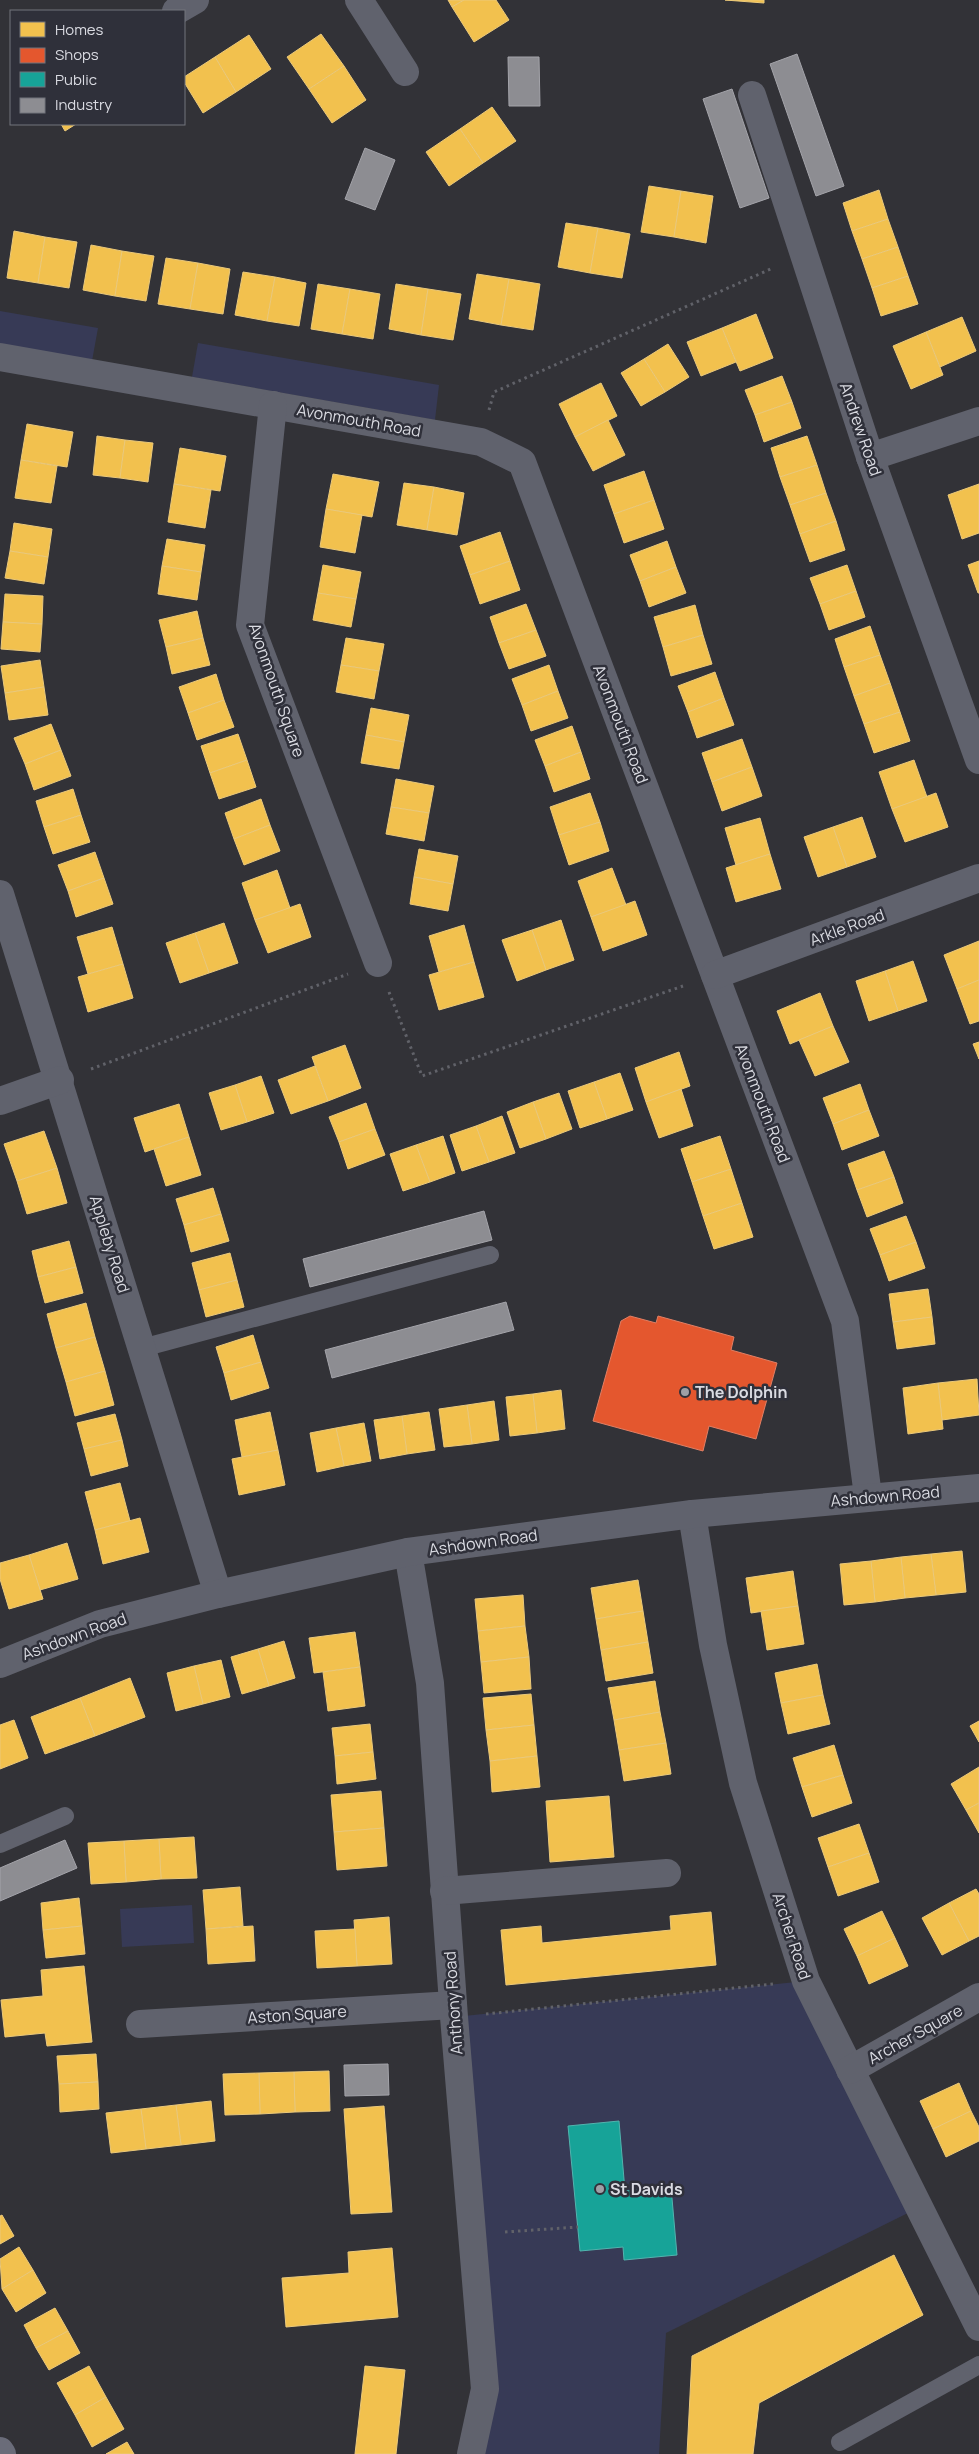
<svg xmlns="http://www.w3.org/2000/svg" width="979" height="2454" viewBox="0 0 979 2454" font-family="Manrope,sans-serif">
<rect width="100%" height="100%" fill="#323237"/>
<g fill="#373a56">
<polygon points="0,311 98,328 92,361 0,345"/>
<polygon points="198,343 439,385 435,420 192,377"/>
<polygon points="192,1905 194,1943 122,1947 120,1909"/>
<polygon points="806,1981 920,2207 666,2333 659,2454 471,2454 485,2389 454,2017"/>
</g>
<g fill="#f2c14e" stroke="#ebc97a">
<polygon points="448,0 464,0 452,7"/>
<polygon points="464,0 496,0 509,20 474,42 452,7"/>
<polygon points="725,0 764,0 764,3"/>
<polygon points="321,34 344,66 309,89 287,57"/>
<polygon points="249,35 271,69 236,92 215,57"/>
<polygon points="215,57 236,92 203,113 184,82 184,77"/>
<polygon points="344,66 366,100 332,123 309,89"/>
<polygon points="492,107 516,141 483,163 460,129"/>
<polygon points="61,124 76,124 65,131"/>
<polygon points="460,129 483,163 449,186 426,152"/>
<polygon points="649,186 681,191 674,237 641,232"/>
<polygon points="879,190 888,219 852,231 843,203"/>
<polygon points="681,191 713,196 706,243 674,237"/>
<polygon points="888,219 898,247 862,259 852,231"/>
<polygon points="566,223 598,228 590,273 558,267"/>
<polygon points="598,228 630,234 622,278 590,273"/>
<polygon points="14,231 45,237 38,283 7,278"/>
<polygon points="45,237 77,242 69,288 38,283"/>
<polygon points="91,245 122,251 115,296 83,290"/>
<polygon points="898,247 908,276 872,288 862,259"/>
<polygon points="122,251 154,256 146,301 115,296"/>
<polygon points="166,258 198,263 190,309 158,304"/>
<polygon points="198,263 230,269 223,314 190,309"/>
<polygon points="243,272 275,277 267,321 235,315"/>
<polygon points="477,274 509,279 501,325 469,319"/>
<polygon points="908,276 918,304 881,316 872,288"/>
<polygon points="275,277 306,283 299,326 267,321"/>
<polygon points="509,279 540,284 533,330 501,325"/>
<polygon points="318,284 350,289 342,334 311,329"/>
<polygon points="396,284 428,289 421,335 389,329"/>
<polygon points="350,289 380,294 373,339 342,334"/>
<polygon points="428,289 461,294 453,340 421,335"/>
<polygon points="756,314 773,358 740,371 722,328"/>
<polygon points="962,317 976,351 940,367 926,332"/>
<polygon points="722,328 736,362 701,376 687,342"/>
<polygon points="926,332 943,375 911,389 893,346"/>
<polygon points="668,344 689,377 665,392 644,359"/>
<polygon points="644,359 665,392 641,406 621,373"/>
<polygon points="782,376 792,402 755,415 745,390"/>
<polygon points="601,383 617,416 575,437 559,404"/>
<polygon points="792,402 801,428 764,442 755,415"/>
<polygon points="608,420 625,455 593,471 575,437"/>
<polygon points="27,424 73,432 67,467 21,460"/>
<polygon points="97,436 125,440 120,478 93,475"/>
<polygon points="807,436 817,465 780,477 771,448"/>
<polygon points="125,440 153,443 148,482 120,478"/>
<polygon points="180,448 226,456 220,491 174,484"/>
<polygon points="21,460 57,466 51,503 15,498"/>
<polygon points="817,465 826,493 790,505 780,477"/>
<polygon points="644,471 654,500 614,514 604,485"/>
<polygon points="333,474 379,482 372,517 326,509"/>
<polygon points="404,483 434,487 427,530 397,525"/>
<polygon points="174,484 211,490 205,528 168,522"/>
<polygon points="979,484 979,533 962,539 948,495"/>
<polygon points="434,487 464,493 457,535 427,530"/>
<polygon points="826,493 836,521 800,534 790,505"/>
<polygon points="654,500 664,529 624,543 614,514"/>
<polygon points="326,509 362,515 355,553 320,547"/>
<polygon points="836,521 845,550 810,562 800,534"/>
<polygon points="14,523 52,529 48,557 10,551"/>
<polygon points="500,532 510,561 470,575 460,546"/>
<polygon points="167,539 205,545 201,572 162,566"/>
<polygon points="667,541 676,567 640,581 630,555"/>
<polygon points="10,551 48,557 44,584 5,578"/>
<polygon points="510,561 520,590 480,604 470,575"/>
<polygon points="979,561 979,593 978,593 968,565"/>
<polygon points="323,565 361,572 356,599 318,593"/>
<polygon points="847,565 856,591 820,604 810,578"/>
<polygon points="162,566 201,572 197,600 158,594"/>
<polygon points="676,567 686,593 649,607 640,581"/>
<polygon points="856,591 865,617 829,630 820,604"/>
<polygon points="318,593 356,599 351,627 313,620"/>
<polygon points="5,594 43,596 42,624 3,622"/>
<polygon points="526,604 536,630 499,643 490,617"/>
<polygon points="695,605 703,635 663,647 654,617"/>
<polygon points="197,611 203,638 166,647 159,620"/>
<polygon points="3,622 42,624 40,652 1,649"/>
<polygon points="870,626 880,655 844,667 835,639"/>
<polygon points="536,630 546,656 509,669 499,643"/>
<polygon points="703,635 712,664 671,676 663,647"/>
<polygon points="203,638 210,665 172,674 166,647"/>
<polygon points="346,638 384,644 379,671 341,665"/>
<polygon points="880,655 890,683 854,696 844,667"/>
<polygon points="40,660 44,687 5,693 1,666"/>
<polygon points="341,665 379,671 374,699 336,692"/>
<polygon points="549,665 558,691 522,705 512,679"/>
<polygon points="715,672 724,698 688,712 678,686"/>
<polygon points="216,674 224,700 188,713 179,687"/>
<polygon points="890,683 900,712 864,724 854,696"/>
<polygon points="44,687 48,715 9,720 5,693"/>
<polygon points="558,691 568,718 531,731 522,705"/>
<polygon points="724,698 734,725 697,738 688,712"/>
<polygon points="224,700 234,727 197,740 188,713"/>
<polygon points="371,708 409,715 404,742 366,735"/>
<polygon points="900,712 910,741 874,753 864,724"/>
<polygon points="51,724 61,750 25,764 14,738"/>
<polygon points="572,726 581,752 545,766 535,740"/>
<polygon points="238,734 247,760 210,773 201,746"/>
<polygon points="366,735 404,742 399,769 361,763"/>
<polygon points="742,739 752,767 712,782 702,753"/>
<polygon points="61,750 71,776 34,790 25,764"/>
<polygon points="581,752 590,779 554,792 545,766"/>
<polygon points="247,760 256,787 219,799 210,773"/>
<polygon points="914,760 927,797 892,809 879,772"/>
<polygon points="752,767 762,796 722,811 712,782"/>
<polygon points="396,779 434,786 429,813 391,807"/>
<polygon points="73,789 81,815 44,827 36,801"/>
<polygon points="590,793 600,822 559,835 550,807"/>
<polygon points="936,793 948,827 905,842 892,809"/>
<polygon points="261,799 270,825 234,839 225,813"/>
<polygon points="391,807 429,813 424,841 386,834"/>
<polygon points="81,815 90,842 53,854 44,827"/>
<polygon points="862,817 876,857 847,867 833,827"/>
<polygon points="760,818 770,854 736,865 725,828"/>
<polygon points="600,822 609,851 569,865 559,835"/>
<polygon points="270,825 280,851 244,865 234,839"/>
<polygon points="833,827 847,867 818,877 804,837"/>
<polygon points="419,849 458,856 453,884 414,877"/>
<polygon points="95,852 104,878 68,891 58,865"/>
<polygon points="770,854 781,889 736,902 726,868"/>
<polygon points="612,868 626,905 591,917 578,881"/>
<polygon points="277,870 290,908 255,920 242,883"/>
<polygon points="414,877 453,884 448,911 410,904"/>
<polygon points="104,878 113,904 76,917 68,891"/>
<polygon points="635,901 647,935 603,951 591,917"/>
<polygon points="300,904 311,937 268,953 255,920"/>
<polygon points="561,920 574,960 546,970 532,930"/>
<polygon points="224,923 238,963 209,973 195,933"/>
<polygon points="464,925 474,962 439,972 429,936"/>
<polygon points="112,927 123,964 88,974 77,937"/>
<polygon points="532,930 546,970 517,981 502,940"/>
<polygon points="195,933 209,973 180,983 166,943"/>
<polygon points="979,941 979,980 957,989 944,955"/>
<polygon points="913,961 927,1001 898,1011 885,971"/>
<polygon points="474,962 484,997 439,1010 429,975"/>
<polygon points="123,964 133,998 88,1012 78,977"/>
<polygon points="885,971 898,1011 869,1021 856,981"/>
<polygon points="979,980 979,1021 970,1024 957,989"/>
<polygon points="820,993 833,1026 790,1044 777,1011"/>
<polygon points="833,1026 849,1062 815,1076 799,1040"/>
<polygon points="979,1042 979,1059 973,1044"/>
<polygon points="345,1045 361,1088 328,1101 312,1057"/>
<polygon points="679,1052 690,1086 646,1102 635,1068"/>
<polygon points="315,1066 328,1101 291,1114 278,1080"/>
<polygon points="620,1073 633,1110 607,1119 594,1082"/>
<polygon points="261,1076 274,1113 247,1122 235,1085"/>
<polygon points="594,1082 607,1119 580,1128 568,1091"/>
<polygon points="860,1084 869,1110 833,1124 823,1098"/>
<polygon points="235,1085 247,1122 221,1130 209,1093"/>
<polygon points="681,1089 693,1126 659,1138 646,1102"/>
<polygon points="559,1093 572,1129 546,1139 533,1102"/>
<polygon points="533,1102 546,1139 520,1148 507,1112"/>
<polygon points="366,1103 375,1129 339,1142 329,1117"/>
<polygon points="179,1104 189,1137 145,1152 134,1118"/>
<polygon points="869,1110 879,1136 842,1150 833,1124"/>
<polygon points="502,1116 515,1153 489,1162 476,1126"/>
<polygon points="476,1126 489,1162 462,1171 450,1135"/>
<polygon points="375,1129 385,1155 348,1169 339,1142"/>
<polygon points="44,1131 57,1168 17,1181 4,1144"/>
<polygon points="443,1136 455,1173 430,1182 416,1145"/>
<polygon points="720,1136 731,1169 692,1182 681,1149"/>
<polygon points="189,1137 201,1175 166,1186 154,1149"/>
<polygon points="416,1145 430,1182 403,1191 390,1154"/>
<polygon points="884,1151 894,1177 857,1190 848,1164"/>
<polygon points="57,1168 67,1203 27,1214 17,1181"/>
<polygon points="731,1169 742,1203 703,1216 692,1182"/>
<polygon points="894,1177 903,1203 867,1217 857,1190"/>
<polygon points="213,1188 221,1214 184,1225 176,1199"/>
<polygon points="742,1203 753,1237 714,1249 703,1216"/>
<polygon points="221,1214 229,1241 191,1252 184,1225"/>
<polygon points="906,1216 916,1242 880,1255 870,1229"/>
<polygon points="69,1241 76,1267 38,1277 32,1251"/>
<polygon points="916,1242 925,1268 889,1281 880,1255"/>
<polygon points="230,1253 237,1280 199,1290 192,1263"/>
<polygon points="76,1267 83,1293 45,1303 38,1277"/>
<polygon points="237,1280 244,1307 206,1317 199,1290"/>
<polygon points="928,1289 932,1317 893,1322 889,1294"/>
<polygon points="86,1303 95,1337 56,1348 47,1314"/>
<polygon points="932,1317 935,1344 897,1349 893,1322"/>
<polygon points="253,1335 261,1362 224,1373 216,1347"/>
<polygon points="95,1337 105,1371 66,1382 56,1348"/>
<polygon points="261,1362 269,1388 231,1400 224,1373"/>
<polygon points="105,1371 114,1405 75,1416 66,1382"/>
<polygon points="977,1379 979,1415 942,1420 938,1383"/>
<polygon points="938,1383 943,1429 908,1434 903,1388"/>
<polygon points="561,1390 565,1429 537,1433 533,1394"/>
<polygon points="533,1394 537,1433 510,1436 506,1397"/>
<polygon points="494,1401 499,1440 472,1444 467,1405"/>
<polygon points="467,1405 472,1444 444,1447 439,1409"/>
<polygon points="270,1412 278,1450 242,1457 235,1420"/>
<polygon points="429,1412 435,1450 407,1454 402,1416"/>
<polygon points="115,1414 122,1440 84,1449 77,1423"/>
<polygon points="402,1416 407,1454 380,1459 374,1420"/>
<polygon points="364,1423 371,1461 344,1466 336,1428"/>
<polygon points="336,1428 344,1466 317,1472 310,1433"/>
<polygon points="122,1440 128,1466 91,1476 84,1449"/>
<polygon points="278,1450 285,1485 239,1495 232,1459"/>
<polygon points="120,1483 130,1521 95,1530 85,1492"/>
<polygon points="140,1518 149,1552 103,1564 95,1530"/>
<polygon points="67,1543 78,1579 40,1590 29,1555"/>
<polygon points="962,1551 966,1592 936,1595 931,1554"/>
<polygon points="931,1554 936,1595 905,1598 901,1557"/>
<polygon points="29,1555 43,1599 9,1609 0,1579 0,1563"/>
<polygon points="901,1557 905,1598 875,1602 871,1561"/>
<polygon points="871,1561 875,1602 844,1605 840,1564"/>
<polygon points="793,1571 798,1606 751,1613 746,1578"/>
<polygon points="638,1580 643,1611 596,1619 591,1588"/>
<polygon points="523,1595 525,1626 478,1631 475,1599"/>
<polygon points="798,1606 804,1644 767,1650 761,1611"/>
<polygon points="643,1611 648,1642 601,1650 596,1619"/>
<polygon points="525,1626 529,1657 481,1662 478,1631"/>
<polygon points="355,1632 360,1667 314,1673 309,1638"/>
<polygon points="284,1641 295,1678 269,1686 258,1649"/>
<polygon points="648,1642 653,1673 606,1681 601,1650"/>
<polygon points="258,1649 269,1686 242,1694 231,1657"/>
<polygon points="529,1657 531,1689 484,1693 481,1662"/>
<polygon points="221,1660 230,1697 203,1704 194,1666"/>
<polygon points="817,1664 823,1695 781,1703 775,1673"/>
<polygon points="194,1666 203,1704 176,1711 167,1673"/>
<polygon points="360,1667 365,1706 328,1711 323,1672"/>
<polygon points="130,1678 145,1717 95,1736 80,1698"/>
<polygon points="655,1681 660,1712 614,1720 608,1688"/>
<polygon points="531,1694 534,1725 486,1730 483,1698"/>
<polygon points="823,1695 830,1724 788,1734 781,1703"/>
<polygon points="80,1698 95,1736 45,1754 31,1717"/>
<polygon points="660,1712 666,1743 619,1750 614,1720"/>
<polygon points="14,1720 28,1758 0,1769 0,1725"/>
<polygon points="979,1721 979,1742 970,1726"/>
<polygon points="370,1724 373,1752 335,1756 332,1728"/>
<polygon points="534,1725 537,1756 490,1761 486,1730"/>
<polygon points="666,1743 671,1774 624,1781 619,1750"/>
<polygon points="834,1745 843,1775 802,1787 793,1758"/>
<polygon points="373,1752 376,1779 337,1784 335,1756"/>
<polygon points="537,1756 540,1787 492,1792 490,1761"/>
<polygon points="979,1767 979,1803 966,1810 951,1784"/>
<polygon points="843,1775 852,1803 812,1817 802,1787"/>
<polygon points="381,1791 384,1828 334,1832 331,1795"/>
<polygon points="609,1796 614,1857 550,1862 546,1801"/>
<polygon points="979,1803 979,1833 966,1810"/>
<polygon points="859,1824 869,1853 828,1867 818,1838"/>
<polygon points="384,1828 387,1866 337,1870 334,1832"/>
<polygon points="194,1837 197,1878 161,1879 159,1839"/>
<polygon points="159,1839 161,1879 126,1882 124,1841"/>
<polygon points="124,1841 126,1882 91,1884 88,1843"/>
<polygon points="869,1853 879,1882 838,1896 828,1867"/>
<polygon points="240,1887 243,1926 206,1929 203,1890"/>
<polygon points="976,1889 979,1894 979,1936 969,1941 949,1903"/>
<polygon points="79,1898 82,1926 43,1930 41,1903"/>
<polygon points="949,1903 969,1941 942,1955 922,1918"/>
<polygon points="882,1911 895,1938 857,1956 844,1929"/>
<polygon points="711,1912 716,1965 506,1985 501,1930 541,1926 542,1943 671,1930 670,1916"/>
<polygon points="389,1917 392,1964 357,1966 354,1920"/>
<polygon points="82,1926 85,1954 46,1958 43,1930"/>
<polygon points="253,1926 255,1961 208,1964 206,1929"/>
<polygon points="355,1929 357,1966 317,1968 315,1931"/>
<polygon points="895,1938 908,1966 869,1984 857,1956"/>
<polygon points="84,1966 92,2042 47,2046 45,2033 5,2037 1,2000 43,1996 41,1970"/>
<polygon points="96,2054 98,2082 59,2084 57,2056"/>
<polygon points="329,2071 330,2111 295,2112 294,2072"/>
<polygon points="294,2072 295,2112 260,2114 259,2073"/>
<polygon points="259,2073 260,2114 225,2115 223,2074"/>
<polygon points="98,2082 99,2109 60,2112 59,2084"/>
<polygon points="959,2083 971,2111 933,2129 920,2101"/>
<polygon points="211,2101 215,2141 181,2145 176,2105"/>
<polygon points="176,2105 181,2145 146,2149 141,2109"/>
<polygon points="384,2106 392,2212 351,2214 344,2109"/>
<polygon points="141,2109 146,2149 111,2153 106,2113"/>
<polygon points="971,2111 979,2127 979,2141 946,2157 933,2129"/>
<polygon points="2,2215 14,2236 0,2244 0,2216"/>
<polygon points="19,2247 33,2270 2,2289 0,2259"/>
<polygon points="392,2248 398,2317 286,2327 282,2278 349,2273 348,2252"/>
<polygon points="894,2255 923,2315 759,2403 753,2454 687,2454 692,2356"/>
<polygon points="33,2270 46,2293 16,2312 2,2289"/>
<polygon points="55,2308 68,2331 36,2348 24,2325"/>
<polygon points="68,2331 80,2353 49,2370 36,2348"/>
<polygon points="89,2366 106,2397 75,2415 57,2383"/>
<polygon points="365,2366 405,2370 396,2454 355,2454"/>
<polygon points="106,2397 124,2429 92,2447 75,2415"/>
<polygon points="127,2442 134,2454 106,2454"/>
</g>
<polygon fill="#e4572e" stroke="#e17f64" points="630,1316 656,1323 658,1316 734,1337 731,1350 777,1363 756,1439 709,1426 703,1451 593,1421 621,1321"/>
<polygon fill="#17a398" stroke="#52b4ae" points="619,2121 625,2191 671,2187 677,2255 624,2260 623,2247 580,2251 568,2126"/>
<g fill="#8d8d92" stroke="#a4a4aa">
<polygon points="797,54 844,186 816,196 770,64"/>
<polygon points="508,57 539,57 540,106 509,106"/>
<polygon points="732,89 769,198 740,208 703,99"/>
<polygon points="365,148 395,160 375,210 345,199"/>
<polygon points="484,1211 492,1240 310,1287 303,1259"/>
<polygon points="506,1302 514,1330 332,1378 325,1350"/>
<polygon points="65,1840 77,1868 0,1901 0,1868"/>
<polygon points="388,2064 389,2095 345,2096 344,2065"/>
</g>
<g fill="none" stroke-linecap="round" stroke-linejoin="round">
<g stroke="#616269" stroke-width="3" stroke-dasharray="2.5 4" stroke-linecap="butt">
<polyline points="489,410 494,392 773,268"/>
<polyline points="389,992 422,1076 683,986"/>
<polyline points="91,1069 348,974"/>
<polyline points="486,2014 773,1984"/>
<polyline points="505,2232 578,2227"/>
</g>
<g stroke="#60626d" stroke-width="18">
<polyline points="142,1348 490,1255"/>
<polyline points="0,1844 65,1816"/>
<polyline points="840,2442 979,2365"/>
</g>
<g stroke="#60626d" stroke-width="28">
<polyline points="359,0 405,72"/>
<polyline points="176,11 195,0"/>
<polyline points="752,95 870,457 979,760"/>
<polyline points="0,357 481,442 522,462 845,1321 868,1496"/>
<polyline points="273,405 250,625 378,963"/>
<polyline points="870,457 979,421"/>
<polyline points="0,894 218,1594"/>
<polyline points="715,975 979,878"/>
<polyline points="0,1101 60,1080"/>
<polyline points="692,1514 713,1645 743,1783 806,1981 979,2327"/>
<polyline points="408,1552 430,1683 454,2017 485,2389 471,2454"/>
<polyline points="0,1664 100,1624 218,1594 408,1552 692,1514 979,1488"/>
<polyline points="444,1891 667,1873"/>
<polyline points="140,2024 453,2005"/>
<polyline points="850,2070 979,1997"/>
</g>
<polyline stroke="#6a6c79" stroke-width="28" points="0,2451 2,2454"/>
</g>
<g fill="#9fa0a6" stroke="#2f303a" stroke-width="2">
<circle cx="685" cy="1392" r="5"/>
<circle cx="600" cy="2189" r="5"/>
</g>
<g text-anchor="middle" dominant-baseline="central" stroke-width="5" stroke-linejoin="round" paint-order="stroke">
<g font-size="16" fill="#dadbe2" stroke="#2f303a">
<text transform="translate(359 420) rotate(10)">Avonmouth Road</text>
<text transform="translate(861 429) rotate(71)">Andrew Road</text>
<text transform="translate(277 690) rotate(71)">Avonmouth Square</text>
<text transform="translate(621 724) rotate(69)">Avonmouth Road</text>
<text transform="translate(847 927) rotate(-20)">Arkle Road</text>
<text transform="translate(763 1103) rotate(69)">Avonmouth Road</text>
<text transform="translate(110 1244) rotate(73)">Appleby Road</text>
<text transform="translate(885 1496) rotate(-5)">Ashdown Road</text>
<text transform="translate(483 1542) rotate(-8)">Ashdown Road</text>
<text transform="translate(74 1636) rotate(-20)">Ashdown Road</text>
<text transform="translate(792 1936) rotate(72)">Archer Road</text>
<text transform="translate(453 2003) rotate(-94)">Anthony Road</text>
<text transform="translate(297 2014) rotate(-4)">Aston Square</text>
<text transform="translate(915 2034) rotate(-29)">Archer Square</text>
</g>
<g font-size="16" font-weight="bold" fill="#dadbe2" stroke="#2f303a" text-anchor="start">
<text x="695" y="1392">The Dolphin</text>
<text x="610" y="2189">St Davids</text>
</g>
</g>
<rect x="10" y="10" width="175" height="115" fill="#2f303a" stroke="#73747d"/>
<rect x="20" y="22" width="25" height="15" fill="#f2c14e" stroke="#73747d"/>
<text x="55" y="35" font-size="15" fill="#dadbe2">Homes</text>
<rect x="20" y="48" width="25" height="15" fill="#e4572e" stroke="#73747d"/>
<text x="55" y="60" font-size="15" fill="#dadbe2">Shops</text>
<rect x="20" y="72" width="25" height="15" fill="#17a398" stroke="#73747d"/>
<text x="55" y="85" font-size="15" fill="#dadbe2">Public</text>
<rect x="20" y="98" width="25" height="15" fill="#8d8d92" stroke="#73747d"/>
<text x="55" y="110" font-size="15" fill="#dadbe2">Industry</text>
</svg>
